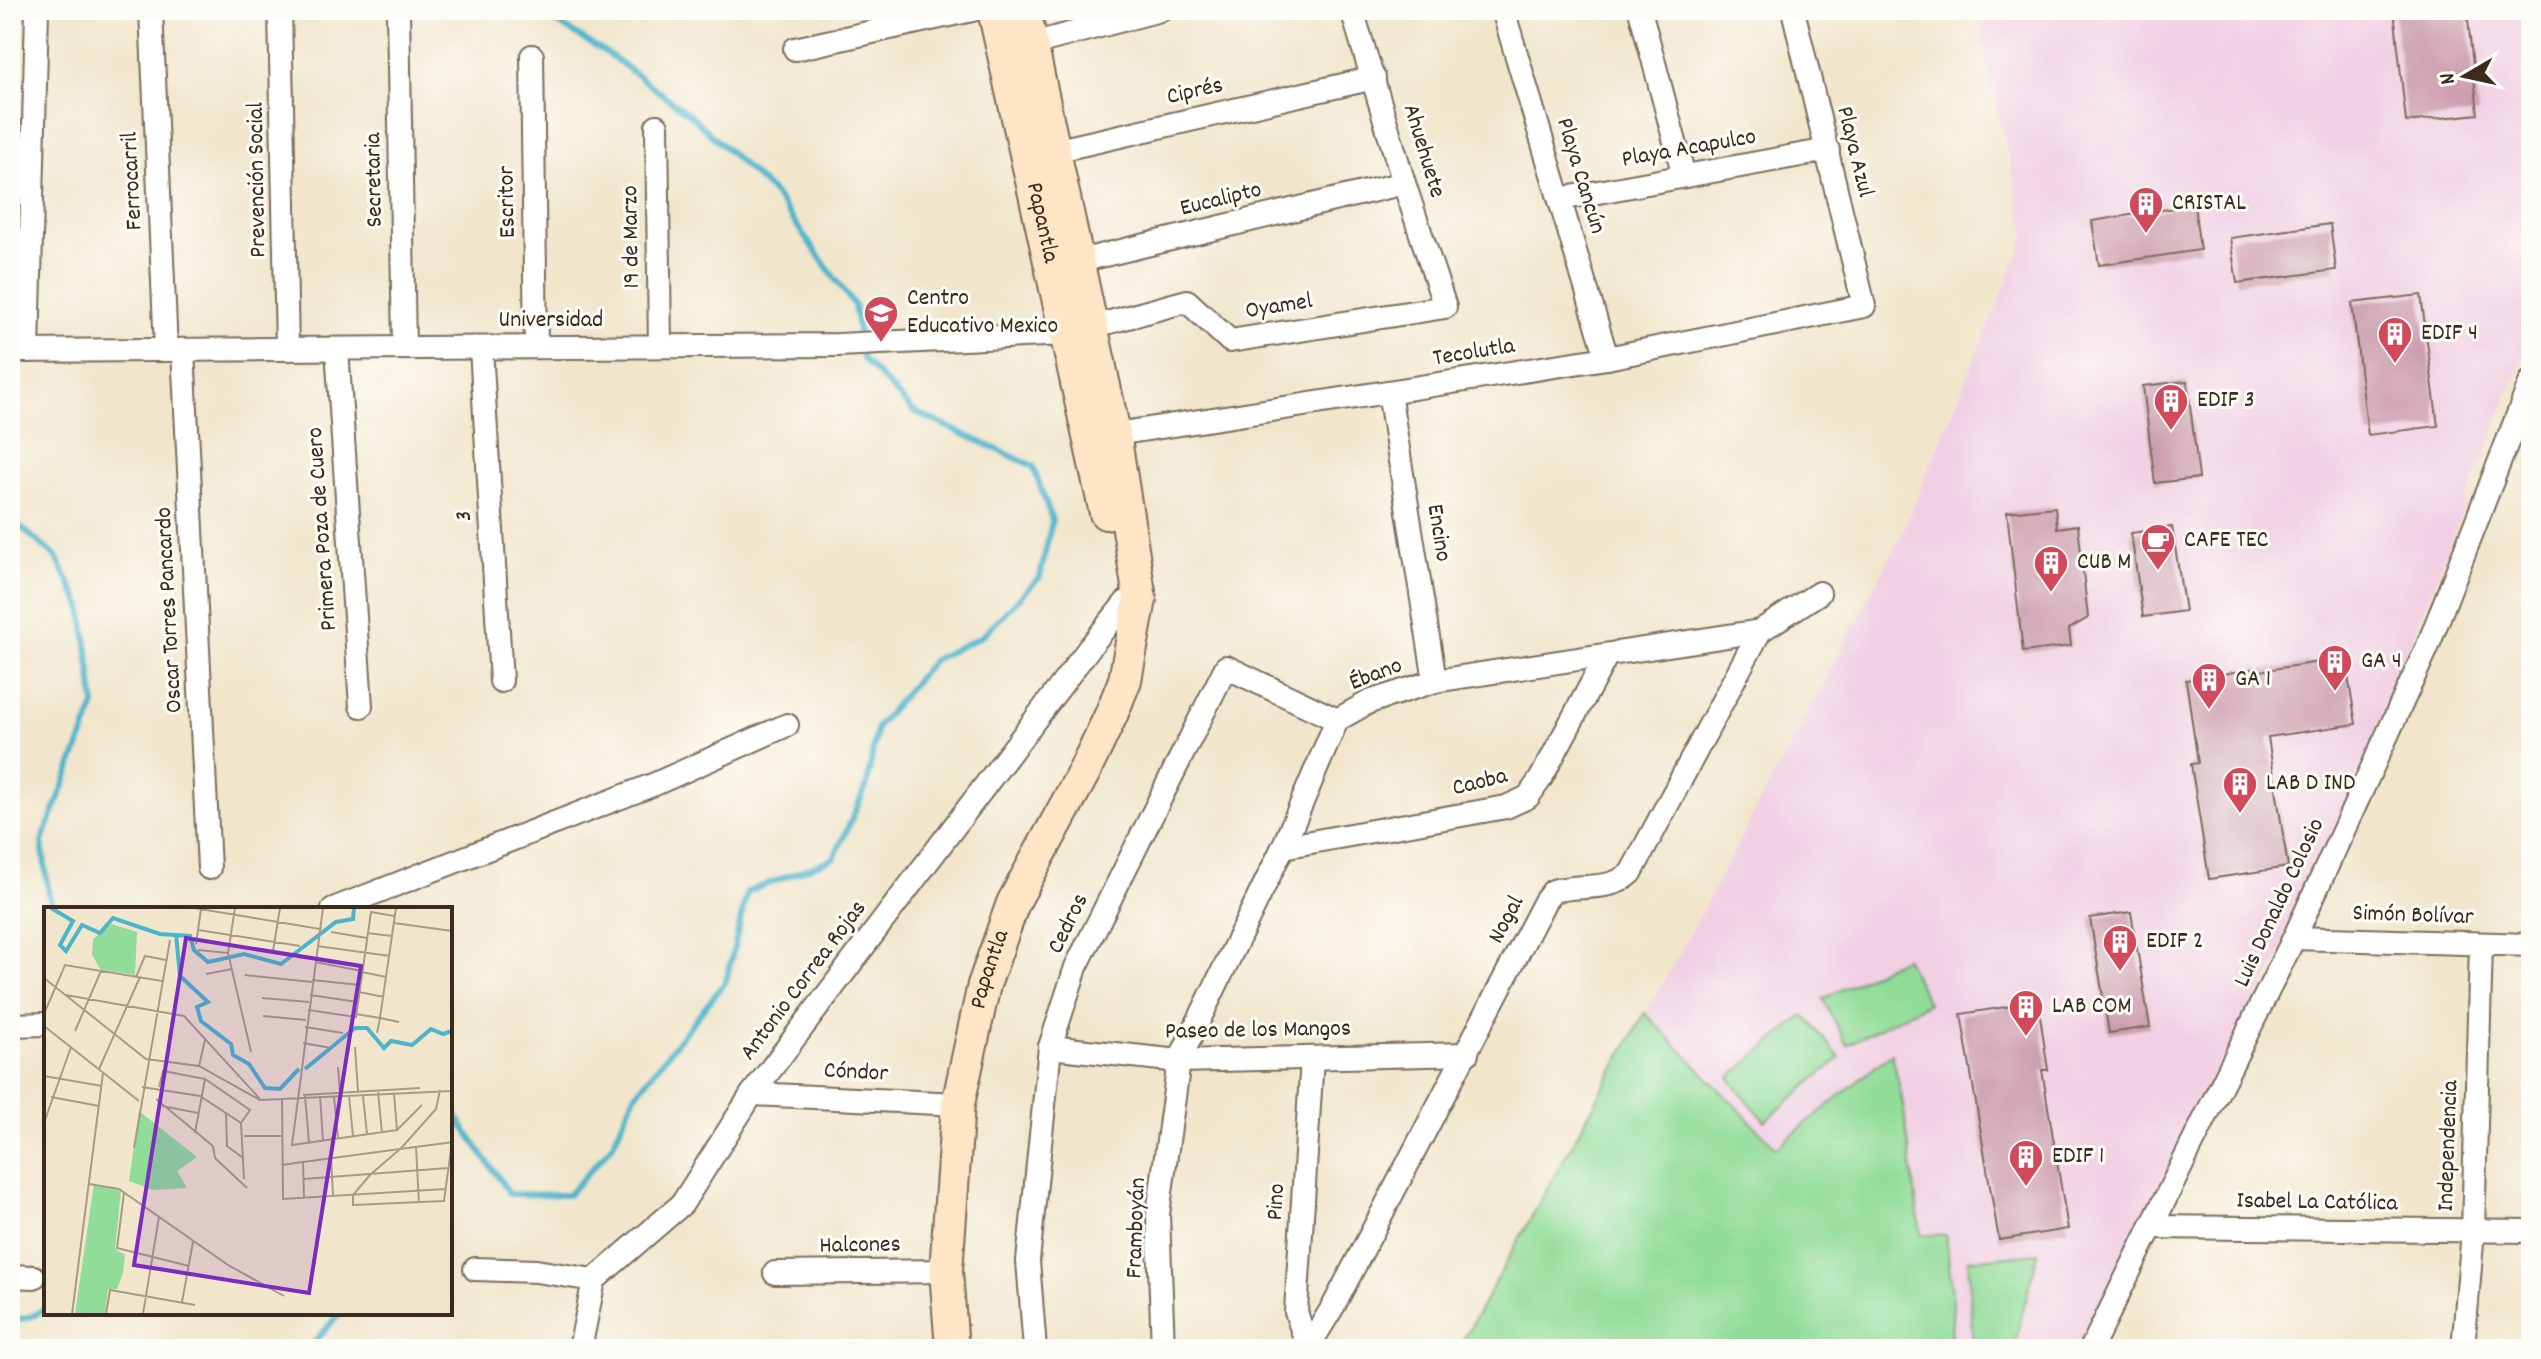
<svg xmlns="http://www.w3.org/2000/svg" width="2541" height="1359" viewBox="0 0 2541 1359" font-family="Dekko,sans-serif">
<rect width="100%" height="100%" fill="#fdfcf7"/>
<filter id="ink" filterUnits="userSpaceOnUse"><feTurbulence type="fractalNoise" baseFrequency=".0125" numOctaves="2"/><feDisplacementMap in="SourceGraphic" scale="16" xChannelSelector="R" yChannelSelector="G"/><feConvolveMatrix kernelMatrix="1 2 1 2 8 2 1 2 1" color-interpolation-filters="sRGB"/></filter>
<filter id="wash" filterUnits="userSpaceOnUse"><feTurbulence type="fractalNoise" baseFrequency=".006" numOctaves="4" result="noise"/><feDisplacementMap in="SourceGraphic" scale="32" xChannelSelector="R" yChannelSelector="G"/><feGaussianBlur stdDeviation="1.8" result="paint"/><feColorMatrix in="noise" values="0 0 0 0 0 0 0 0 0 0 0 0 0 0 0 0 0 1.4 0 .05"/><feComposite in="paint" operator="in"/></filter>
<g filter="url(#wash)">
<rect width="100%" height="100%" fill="#f1e6cc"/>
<polygon fill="#f1d0e3" points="1975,10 2531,10 2531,337 2374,736 2287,941 2081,1349 1458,1349 1678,956 1899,540 2026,236"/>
<g fill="#90dc98" stroke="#66835b" stroke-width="2">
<polygon points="1905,957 1928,1003 1847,1045 1823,999"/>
<polygon points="1645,1013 1776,1148 1892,1053 1903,1104 1921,1235 1946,1235 1953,1304 1950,1349 1458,1349"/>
<polygon points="1804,1015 1840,1058 1765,1121 1729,1078"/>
<polygon points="2038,1253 2013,1349 1973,1349 1968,1260"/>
</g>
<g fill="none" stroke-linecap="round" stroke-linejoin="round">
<g stroke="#4cb4cb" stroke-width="6">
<polyline points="536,10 610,55 690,115 775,195 854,305 859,338"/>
<polyline points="10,518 56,557 82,607 95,705 42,842 49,896 54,909"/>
<polyline points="450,1121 456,1116 510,1194 568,1195 612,1146 635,1095 726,981 747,892 834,858 867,785 877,727 933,660 982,636 1040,577 1052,520 1033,466 913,411 863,359 861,349"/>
<polyline points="10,1322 35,1315 46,1307"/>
<polyline points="308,1349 340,1313"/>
</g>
</g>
<g id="blocks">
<g fill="#cc9dae">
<polygon points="2394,10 2467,10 2478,114 2406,122"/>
<polygon points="2194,205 2200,250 2099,265 2092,221"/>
<polygon points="2330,224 2336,270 2237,283 2230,238"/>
<polygon points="2421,295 2438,426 2368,435 2352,303"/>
<polygon points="2187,381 2199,478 2155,483 2143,386"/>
<polygon points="2055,507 2057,528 2078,525 2088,618 2069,629 2071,646 2023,652 2007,512"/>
<polygon points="2172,527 2185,611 2143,617 2131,533"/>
<polygon points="2345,658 2356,724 2268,737 2288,867 2209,879 2191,764 2198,763 2186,680 2259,668 2260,671"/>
<polygon points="2131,912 2150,1027 2109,1033 2090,918"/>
<polygon points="2038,1002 2048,1070 2042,1070 2068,1229 1999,1240 1961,1014"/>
</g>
</g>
</g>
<g filter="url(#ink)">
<use href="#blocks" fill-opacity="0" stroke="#7b6c5b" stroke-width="2"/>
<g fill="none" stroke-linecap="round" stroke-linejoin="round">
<g stroke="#7b6c5b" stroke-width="26">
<g id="street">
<polyline points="151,10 166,350"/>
<polyline points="280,10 287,349"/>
<polyline points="398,10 404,348"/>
<polyline points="1503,10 1607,358"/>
<polyline points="1640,10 1684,176"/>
<polyline points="1032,44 1160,10"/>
<polyline points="795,49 972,10"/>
<polyline points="532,56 536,347"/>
<polyline points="657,126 660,346"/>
<polyline points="1041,154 1374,78"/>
<polyline points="1560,199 1828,150"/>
<polyline points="1067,264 1404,183"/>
<polyline points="481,348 501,681"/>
<polyline points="337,349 361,706"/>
<polyline points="183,350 209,868"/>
<polyline points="10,351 838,345 1066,334 1187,301 1230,341 1445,307 1404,183 1352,10"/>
<polyline points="28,351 37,10"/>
<polyline points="1389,392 1435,681"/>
<polyline points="1103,436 1607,358 1864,306 1793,10"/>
<polyline points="1283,847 1506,807 1528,797 1541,778 1607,655"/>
<polyline points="333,909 655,784 787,725"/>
<polyline points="2294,938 2531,945"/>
<polyline points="10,1025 46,1024"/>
<polyline points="1050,1047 1179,1061 1467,1054"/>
<polyline points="752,1094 958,1104"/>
<polyline points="2151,1227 2531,1231"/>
<polyline points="475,1269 536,1271 594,1280"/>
<polyline points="775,1273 946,1271"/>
<polyline points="10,1276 34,1277"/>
<polyline points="1308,1348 1296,1312 1312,1058"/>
<polyline points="580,1349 594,1280 682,1204 752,1094 1090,647 1126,602 1140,599"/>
<polyline points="1035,1349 1028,1261 1050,1047 1076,967 1226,667 1337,720"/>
<polyline points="1163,1349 1158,1214 1179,1061 1283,847 1337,720 1369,702 1435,681 1760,631"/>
<path d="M1307,1349L1334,1305L1545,901L1553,891C1578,884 1611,892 1631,873L1760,631L1819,593"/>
<polyline points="2091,1349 2294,938 2427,648 2531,381"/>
<polyline points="2463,1349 2473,1231 2481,944"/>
</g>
</g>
<g stroke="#7b6c5b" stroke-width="36">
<g id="secondary">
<path id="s1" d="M994,10L1106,513"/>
<path id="s2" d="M952,1349L946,1271L958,1104L984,985L1013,903L1084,772L1111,715L1125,680L1140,599L1114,433L1024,10"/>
</g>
</g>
<use href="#street" stroke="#fff" stroke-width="22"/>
<use href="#secondary" stroke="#fee5c5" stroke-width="32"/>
</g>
</g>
<defs>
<g id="building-pin" transform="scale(1.8)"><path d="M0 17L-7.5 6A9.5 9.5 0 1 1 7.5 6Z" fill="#d1495b" stroke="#fdfcf7"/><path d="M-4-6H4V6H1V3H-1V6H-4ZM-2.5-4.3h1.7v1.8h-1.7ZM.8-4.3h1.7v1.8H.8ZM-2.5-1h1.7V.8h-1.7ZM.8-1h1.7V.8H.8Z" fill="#fff"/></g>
<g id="school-pin" transform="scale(1.8)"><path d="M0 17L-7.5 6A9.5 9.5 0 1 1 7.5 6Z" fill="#d1495b" stroke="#fdfcf7"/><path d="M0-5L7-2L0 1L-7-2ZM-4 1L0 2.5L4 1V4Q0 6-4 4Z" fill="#fff"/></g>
<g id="cafe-pin" transform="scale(1.8)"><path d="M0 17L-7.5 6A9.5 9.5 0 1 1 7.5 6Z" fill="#d1495b" stroke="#fdfcf7"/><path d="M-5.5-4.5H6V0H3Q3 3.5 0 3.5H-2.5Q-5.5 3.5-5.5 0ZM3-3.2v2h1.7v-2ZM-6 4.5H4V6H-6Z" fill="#fff"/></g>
</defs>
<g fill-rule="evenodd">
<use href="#building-pin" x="2146" y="204"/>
<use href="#school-pin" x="881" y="313"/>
<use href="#building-pin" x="2395" y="334"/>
<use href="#building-pin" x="2171" y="401"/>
<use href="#cafe-pin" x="2158" y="541"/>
<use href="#building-pin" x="2051" y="563"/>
<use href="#building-pin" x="2335" y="662"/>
<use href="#building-pin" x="2209" y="680"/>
<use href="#building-pin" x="2240" y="784"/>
<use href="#building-pin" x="2120" y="942"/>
<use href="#building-pin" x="2026" y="1007"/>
<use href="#building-pin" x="2026" y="1157"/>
</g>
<g text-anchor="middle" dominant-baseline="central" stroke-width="6" stroke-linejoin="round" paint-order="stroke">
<g font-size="24" fill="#3b2a1e" stroke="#fdfcf7">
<text transform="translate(1195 92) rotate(-13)">Ciprés</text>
<text transform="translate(1689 149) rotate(-10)">Playa Acapulco</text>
<text transform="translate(1423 151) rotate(73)">Ahuehuete</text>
<text transform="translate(1854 152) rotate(76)">Playa Azul</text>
<text transform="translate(1580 176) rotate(73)">Playa Cancún</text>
<text transform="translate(258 180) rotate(-91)">Prevención Social</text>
<text transform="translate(375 180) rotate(-91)">Secretaria</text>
<text transform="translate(133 181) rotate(-93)">Ferrocarril</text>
<text transform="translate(1221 200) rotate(-14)">Eucalipto</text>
<text transform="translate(508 202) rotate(-91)">Escritor</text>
<text stroke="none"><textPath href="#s1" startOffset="218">Papantla</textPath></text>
<text transform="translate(632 237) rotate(-91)">19 de Marzo</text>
<text transform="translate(1279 307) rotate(-9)">Oyamel</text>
<text x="551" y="321">Universidad</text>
<text transform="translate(1474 353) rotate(-9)">Tecolutla</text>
<text transform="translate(465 516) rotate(-93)">3</text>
<text transform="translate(323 529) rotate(-94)">Primera Poza de Cuero</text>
<text transform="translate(1438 533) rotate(81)">Encino</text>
<text transform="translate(170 610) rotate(-93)">Oscar Torres Pancardo</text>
<text transform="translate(1376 675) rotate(-21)">Ébano</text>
<text transform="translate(1480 783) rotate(-14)">Caoba</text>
<text transform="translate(2280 903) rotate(-65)">Luis Donaldo Colosio</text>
<text transform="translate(2413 916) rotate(2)">Simón Bolívar</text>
<text transform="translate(1507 920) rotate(-62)">Nogal</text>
<text transform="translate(1069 924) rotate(-64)">Cedros</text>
<text stroke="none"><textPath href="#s2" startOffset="384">Papantla</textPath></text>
<text transform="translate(804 981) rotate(-53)">Antonio Correa Rojas</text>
<text transform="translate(1258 1031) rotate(-1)">Paseo de los Mangos</text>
<text transform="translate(856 1073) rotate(3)">Cóndor</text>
<text transform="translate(2449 1146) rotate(-88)">Independencia</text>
<text transform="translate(1277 1202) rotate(-86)">Pino</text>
<text transform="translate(2317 1203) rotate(1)">Isabel La Católica</text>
<text transform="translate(1137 1228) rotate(-88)">Framboyán</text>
<text transform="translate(860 1246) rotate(-1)">Halcones</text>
</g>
<g font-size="24" fill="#3b2a1e" stroke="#fdfcf7" text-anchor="start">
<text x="2172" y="204">CRISTAL</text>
<text x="907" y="299">Centro<tspan x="907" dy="28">Educativo Mexico</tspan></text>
<text x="2421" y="334">EDIF 4</text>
<text x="2197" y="401">EDIF 3</text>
<text x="2184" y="541">CAFE TEC</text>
<text x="2077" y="563">CUB M</text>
<text x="2361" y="662">GA 4</text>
<text x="2235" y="680">GA 1</text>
<text x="2266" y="784">LAB D IND</text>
<text x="2146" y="942">EDIF 2</text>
<text x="2052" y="1007">LAB COM</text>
<text x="2052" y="1157">EDIF 1</text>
</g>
</g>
<g transform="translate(44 907)">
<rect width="408" height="408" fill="#f1e6cc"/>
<path d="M67,17L93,25L91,68L57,63L48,48L49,32ZM95,204L153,250L133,264L143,281L109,283L85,274ZM50,277L77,284L71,342L81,348L79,366L73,382H64L61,407H31Z" fill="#90dc98"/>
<path fill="none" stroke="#4cb4cb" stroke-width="4" d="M7,1L29,14L16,38L22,44L38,18L56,26L69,11L116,27L146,29L150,43L164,55L200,47L237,57L292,15L309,12L310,1M132,27L136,69L164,95L153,100L157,114L187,137L189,148L205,157L221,181L236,182L255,162M261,162L311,121H323L340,141L347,134L368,138L387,122L399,127L408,124"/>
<path fill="none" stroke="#a89b86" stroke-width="2" d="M150,1L276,22M191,1L184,46L207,145M279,1L248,238L353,223L378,198M350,16L408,24M154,23L256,39M287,25L323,31M323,26L348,29M152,37L157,2M273,39L346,49M154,43L184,46M229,44L236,1M271,55L318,64M318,65L342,70M162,67L188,62M201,68L268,75M92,70L101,49L122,53M0,71L102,152L155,159L216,193L408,184M268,73L316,78M315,85L340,90M22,88L140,109L216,192M266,88L314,95M218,91L265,95M264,103L312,110L327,5L350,9M0,107L21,58L118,74M312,107L336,111L352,1M219,109L262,113M0,119L95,194M261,120L299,126M31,124L57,64M333,126L336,111L355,115M125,130L134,82M259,136L287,141M311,140L314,185M155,159L161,133M294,160L296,186M55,162L96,70M0,169L58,179M98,180L156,189L197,216L200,272M115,180L119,164L161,172L206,203L197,216M334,185L338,226M350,186L353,223M259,188L376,181M261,189L265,235M276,189L279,234M305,189L309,229M319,189L323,227M7,190L55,199M290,190L294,231M238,191L239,292L401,282M112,192L169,239L171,251L203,281M118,199L154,206M182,206L183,239L199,251M0,216L27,140M151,226L161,172M200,229H238M372,240L375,296M90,241L126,33M287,251L289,288M259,255L260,291M238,258L259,255L356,242L402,236L408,235L400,294L309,298V288L326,268L356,242L360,238L392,202L396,183M260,272L404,261M45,277L75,282L184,358L240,389M80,286L73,341L145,359M138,395L149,335M28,407L59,166M62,407L66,383L151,398M99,407L115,310"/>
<path fill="#7b2cbf" fill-opacity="0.15" stroke="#7b2cbf" stroke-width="4" d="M142,31L317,59L265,386L90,358Z"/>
<rect width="408" height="408" fill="none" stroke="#3b2a1e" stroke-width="4"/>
</g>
<rect width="2541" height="1359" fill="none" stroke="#fdfcf7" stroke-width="40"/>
<g transform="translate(2465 76) rotate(261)" stroke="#fdfcf7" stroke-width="6" paint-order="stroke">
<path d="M0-6L14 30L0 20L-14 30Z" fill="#3b2a1e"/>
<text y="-12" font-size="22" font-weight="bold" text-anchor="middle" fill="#3b2a1e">N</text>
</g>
</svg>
